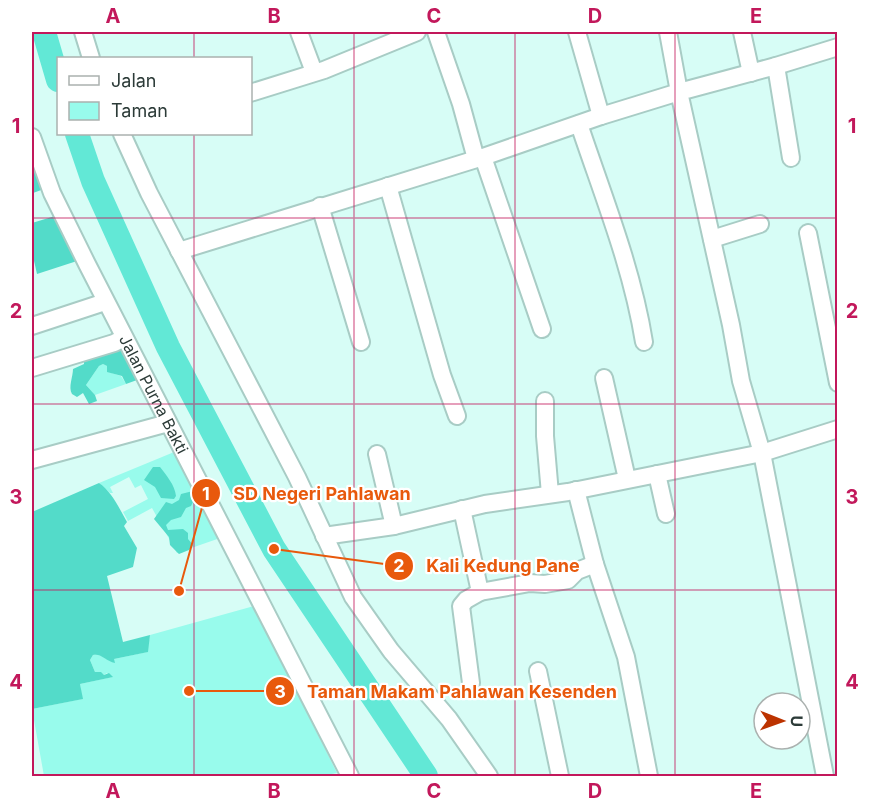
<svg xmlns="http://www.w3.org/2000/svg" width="869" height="808" viewBox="0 0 869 808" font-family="Inter,sans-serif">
<rect width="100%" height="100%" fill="#d7fdf6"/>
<g fill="#98fbec">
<polygon points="103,364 107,366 112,373 121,376 126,384 95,395 86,385 99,366"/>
<polygon points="179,450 223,537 177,553 152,508 128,521 123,512 148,499 141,485 135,488 129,477 110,487 113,493 110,493 99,483"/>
<path d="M254,606L337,773L321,776H44L32,709L82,699L80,684L112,677L107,673L104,675L95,672L90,660L93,655C101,653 107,661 114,662V659L147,652L150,635Z"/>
</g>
<g fill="#53dbc9">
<polygon points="36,171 44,189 33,193 34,195 32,196 32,173"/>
<polygon points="55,216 77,261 37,274 32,252 32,223"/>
<path d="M122,346L137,380L126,384L122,376L107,372V366L103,364L99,366L86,385L95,395L97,401L89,404L83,393L77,397L72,394C68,387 73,377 73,369L84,364V357Z"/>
<path d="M153,467H160C166,475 175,485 176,496L174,499L161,498L155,487L144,480Z"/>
<path d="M99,483C112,492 119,508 127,522L124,526L137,548L133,567L107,576L123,642L150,635L148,652L114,659L115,663C106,661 101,653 93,655L90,660L95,672H101L104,675L109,673L113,677L80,684L83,699L32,709V512Z"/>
<polygon points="193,491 193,502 191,506 186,508 181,517 171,520 166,525 168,530 183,529 188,533 188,539 193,545 189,550 179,554 170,545 169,537 154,519 166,502 172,504 179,500 181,494"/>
</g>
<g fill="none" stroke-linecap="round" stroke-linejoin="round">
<g stroke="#62e8d6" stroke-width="24">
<polyline points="44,32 58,80"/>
<polyline points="77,134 93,181 168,347 274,549 426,776"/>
</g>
<g stroke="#a8ccc5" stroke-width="20">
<g id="minor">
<polyline points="83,32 91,58"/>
<polyline points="299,32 314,72"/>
<polyline points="436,32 461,104 476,159"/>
<polyline points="577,32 601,116"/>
<polyline points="742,32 751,73"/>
<polyline points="776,66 791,158"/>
<polyline points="250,93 324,70 417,32"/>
<path d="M579,124C603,196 632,267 644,342"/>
<polyline points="122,134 149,193 297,477 353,597 391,651 449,719 489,776"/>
<path id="s1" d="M32,137L52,193L87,264L350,776"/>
<polyline points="483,157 542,329"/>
<polyline points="388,186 442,375 457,416"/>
<polyline points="320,206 361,342"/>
<polyline points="808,233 838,383"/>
<polyline points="712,239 760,224"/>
<polyline points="179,251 483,157 601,116 679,92 668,32"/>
<polyline points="32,326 105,302"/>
<polyline points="32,368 114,343 124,338"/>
<polyline points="604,378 627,479"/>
<polyline points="545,401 545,436 550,494"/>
<polyline points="377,454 394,526"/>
<polyline points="32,460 168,423"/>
<polyline points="657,474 666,514"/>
<polyline points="576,490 595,564 626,657 649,776"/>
<polyline points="462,509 480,592 466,600 461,606 471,683"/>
<polyline points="324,536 394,526 485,504 568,492 762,453 838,429"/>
<polyline points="480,592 530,583 545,584 568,580 577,571 595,564"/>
<polyline points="538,671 560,776"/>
<polyline points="825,776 762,453 741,381 731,325 679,92 776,66 838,47"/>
</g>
</g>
<use href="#minor" stroke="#fff" stroke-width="16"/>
</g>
<path fill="none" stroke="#c2185b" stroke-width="1.5" stroke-opacity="0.55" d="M194,32V58M354,32V776M515,32V776M675,32V776M194,134V776M32,218H838M32,404H838M32,590H838"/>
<g text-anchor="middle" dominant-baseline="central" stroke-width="4.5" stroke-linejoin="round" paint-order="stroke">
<g font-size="16" fill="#2c3b38" stroke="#fff">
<text stroke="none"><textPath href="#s1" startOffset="285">Jalan Purna Bakti</textPath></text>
</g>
</g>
<path fill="none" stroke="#e8590c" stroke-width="2" d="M179 591L206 493M274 549L399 566M189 691L280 691"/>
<g fill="#e8590c" stroke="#fff" stroke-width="2">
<circle cx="179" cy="591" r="6"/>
<circle cx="274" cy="549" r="6"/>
<circle cx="189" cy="691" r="6"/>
<circle cx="206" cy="493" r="15"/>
<circle cx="399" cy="566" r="15"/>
<circle cx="280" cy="691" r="15"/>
</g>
<g font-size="18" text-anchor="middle" font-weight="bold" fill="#fff">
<text x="206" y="500">1</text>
<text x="399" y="572">2</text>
<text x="280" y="698">3</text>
</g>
<g font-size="18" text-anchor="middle" font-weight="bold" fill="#e8590c" stroke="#fff" stroke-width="4.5" stroke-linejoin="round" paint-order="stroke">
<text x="322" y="500">SD Negeri Pahlawan</text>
<text x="503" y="572">Kali Kedung Pane</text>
<text x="462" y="698">Taman Makam Pahlawan Kesenden</text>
</g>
<rect width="869" height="808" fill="none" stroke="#ffffff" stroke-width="66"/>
<rect x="57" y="57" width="195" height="78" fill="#ffffff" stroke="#abb1af" stroke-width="1.5"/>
<rect x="69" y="76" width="30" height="9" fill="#ffffff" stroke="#abb1af" stroke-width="1.5"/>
<text x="111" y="87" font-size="18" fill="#2c3b38">Jalan</text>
<rect x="69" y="102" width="30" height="18" fill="#98fbec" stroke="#abb1af" stroke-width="1.5"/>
<text x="111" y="117" font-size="18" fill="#2c3b38">Taman</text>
<g transform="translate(782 721) rotate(91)"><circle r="28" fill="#ffffff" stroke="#abb1af" stroke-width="1.5"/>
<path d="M0-4.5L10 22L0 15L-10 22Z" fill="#bc3300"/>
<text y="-9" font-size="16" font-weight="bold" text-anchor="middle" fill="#2c3b38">U</text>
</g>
<rect x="33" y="33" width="803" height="742" fill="none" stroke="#c2185b" stroke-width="2"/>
<g font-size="20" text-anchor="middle" font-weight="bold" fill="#c2185b">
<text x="113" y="23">A</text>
<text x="274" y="23">B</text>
<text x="434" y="23">C</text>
<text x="595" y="23">D</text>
<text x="756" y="23">E</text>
<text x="16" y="133">1</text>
<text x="852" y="133">1</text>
<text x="16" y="318">2</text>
<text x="852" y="318">2</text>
<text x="16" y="504">3</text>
<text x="852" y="504">3</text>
<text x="16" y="689">4</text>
<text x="852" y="689">4</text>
<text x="113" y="798">A</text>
<text x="274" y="798">B</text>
<text x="434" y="798">C</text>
<text x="595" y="798">D</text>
<text x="756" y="798">E</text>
</g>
</svg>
